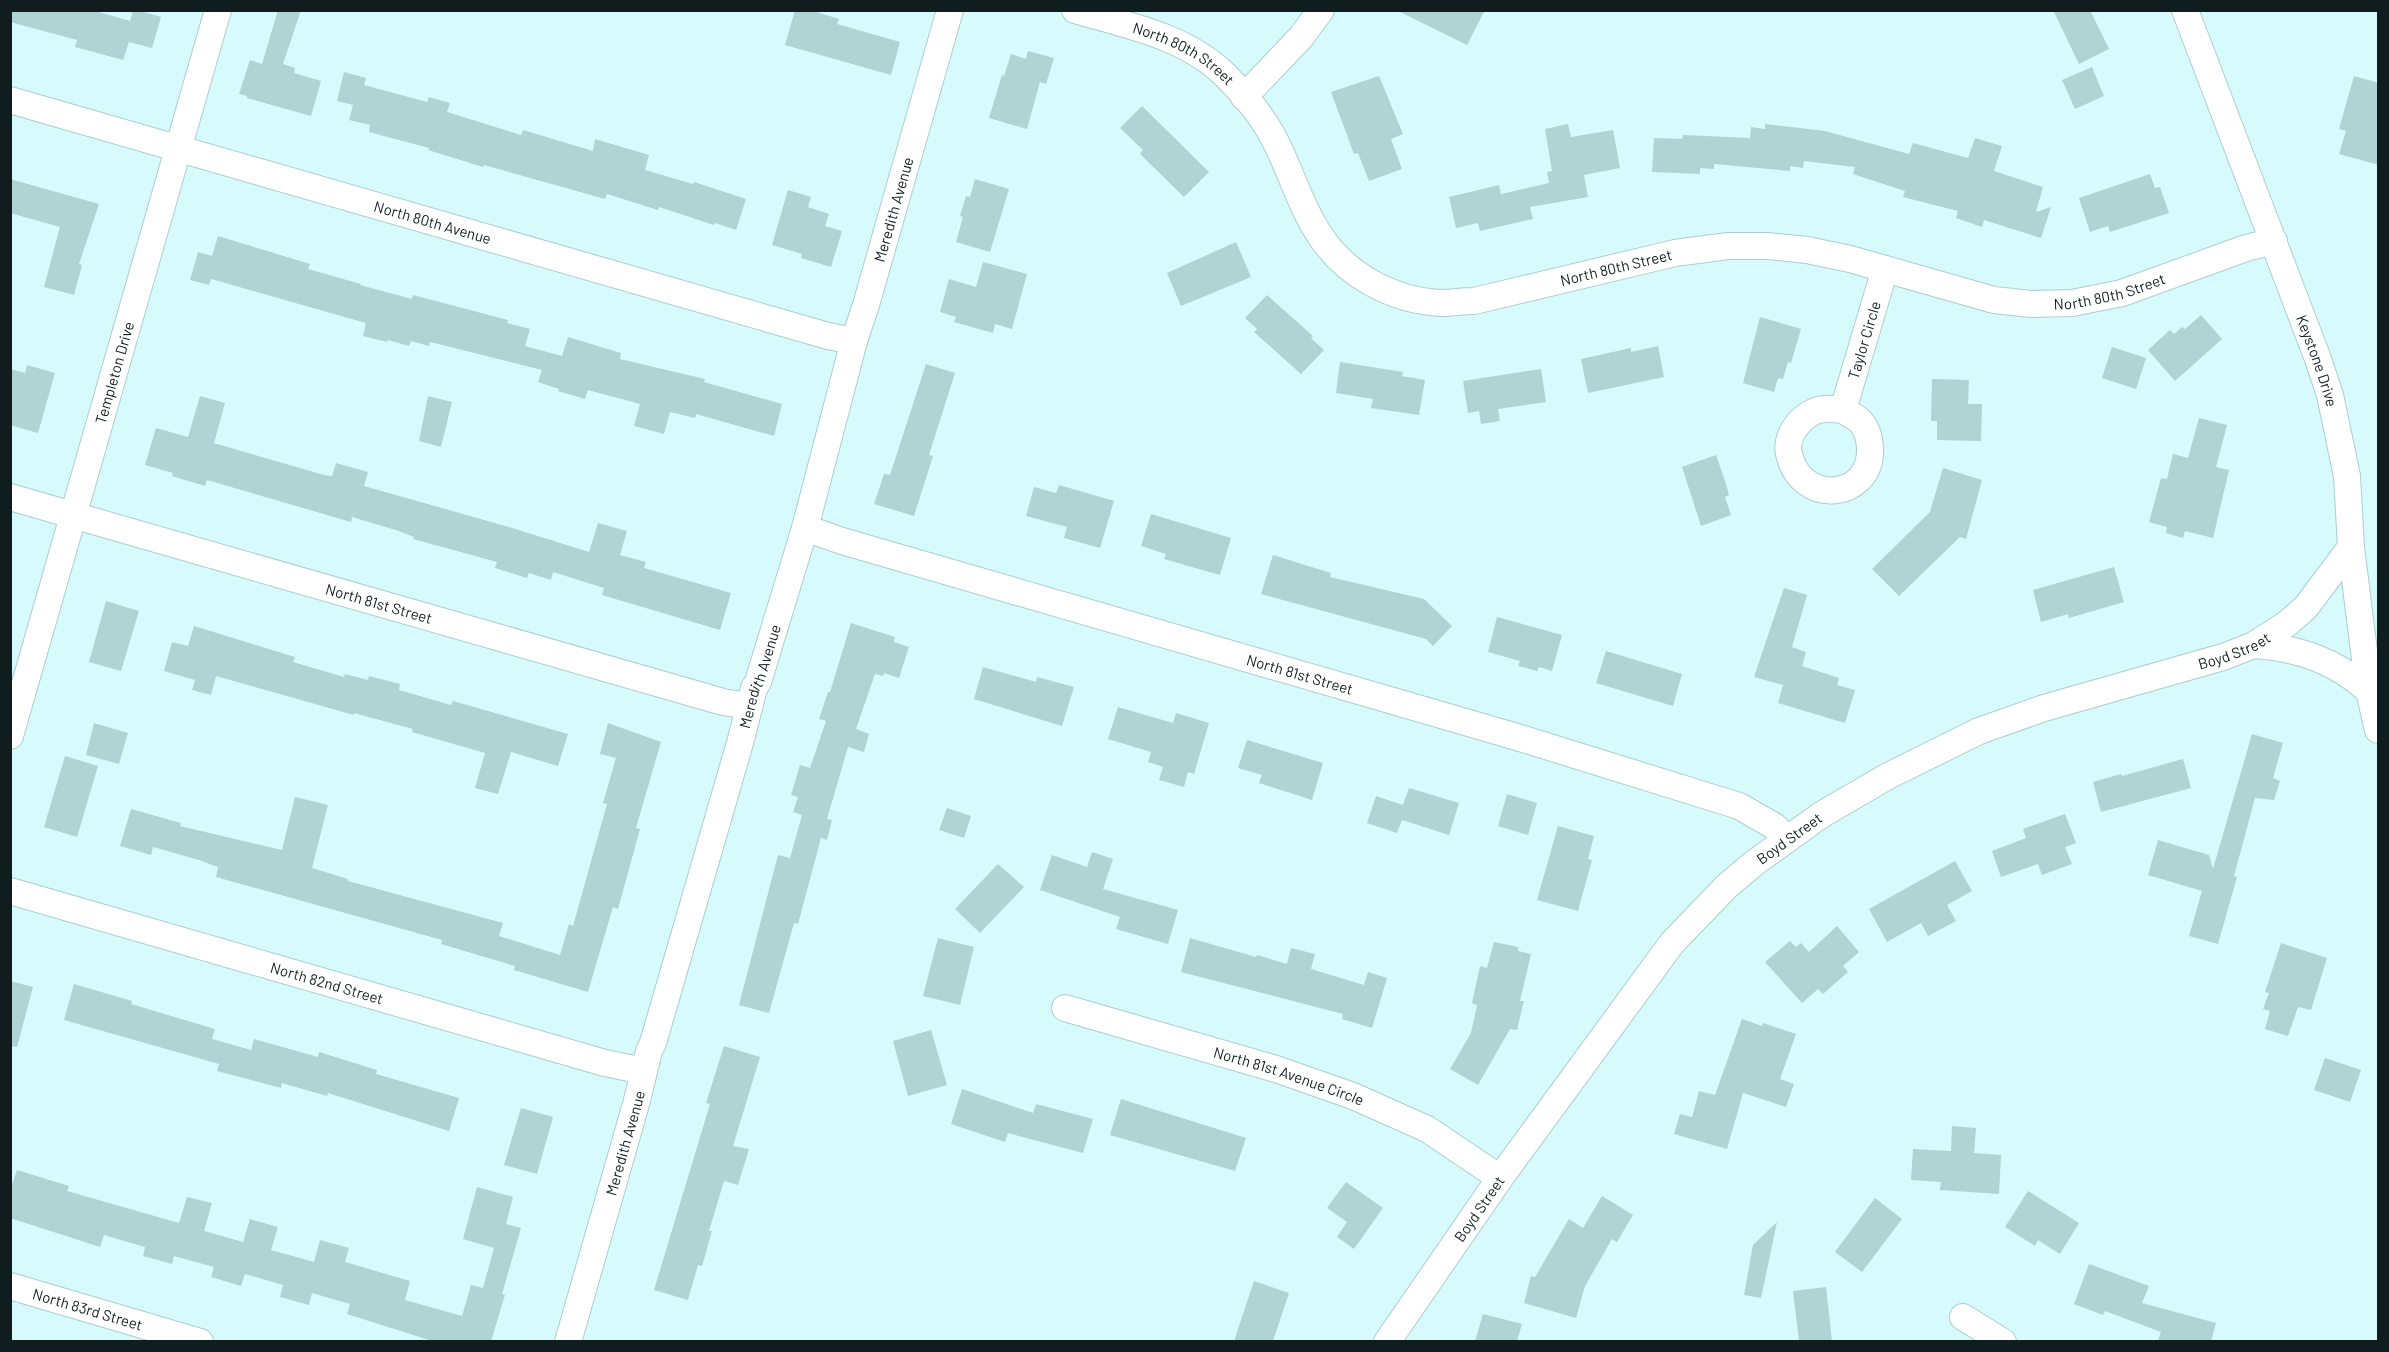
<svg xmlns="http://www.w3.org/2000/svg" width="2389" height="1352" viewBox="0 0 2389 1352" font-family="Barlow,sans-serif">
<rect width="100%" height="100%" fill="#d7fbfc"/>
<g fill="#b0d3d4">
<polygon points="10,10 92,10 130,21 133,10 137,10 161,17 152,48 129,42 123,60 75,47 77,40 10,22"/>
<polygon points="278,10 301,10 283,64 295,68 294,73 321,81 311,116 247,98 247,96 239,94 250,60 262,64"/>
<polygon points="795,10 810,10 839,19 837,24 900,42 891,75 785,45"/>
<polygon points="1396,10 1485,10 1467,45"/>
<polygon points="2053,10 2090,10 2109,49 2079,64"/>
<polygon points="1028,51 1054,58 1046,84 1040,82 1027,129 989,118 1002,75 1004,76 1011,54 1026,59"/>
<polygon points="2092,67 2104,96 2075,109 2062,80"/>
<polygon points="344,72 366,78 364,85 427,102 429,97 450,103 447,112 521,135 523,130 593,151 595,139 649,155 645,170 693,184 694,182 746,199 736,230 715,223 714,225 659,207 658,210 607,194 605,199 484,165 483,167 428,150 429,148 369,132 370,125 349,120 353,105 337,101"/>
<polygon points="1379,76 1403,134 1391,139 1402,169 1369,181 1358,153 1354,154 1331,92"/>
<polygon points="2354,76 2379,83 2379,165 2339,154 2346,131 2339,129"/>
<polygon points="1142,106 1209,172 1184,197 1140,154 1143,150 1120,128"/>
<polygon points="1568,124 1571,137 1613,130 1620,168 1584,175 1588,197 1530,207 1533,219 1480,231 1478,223 1456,228 1449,197 1499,185 1501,194 1549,183 1547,172 1552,171 1545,129"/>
<polygon points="1765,124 1825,131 1909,154 1913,143 1968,158 1975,138 2002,146 1994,171 2043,187 2036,212 2051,207 2041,238 1984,220 1982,227 1956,218 1958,211 1903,197 1905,191 1853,174 1855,167 1804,161 1803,168 1790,166 1790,171 1714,164 1714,169 1700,168 1700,174 1652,172 1654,138 1682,139 1683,135 1750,138 1751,127 1765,129"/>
<polygon points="2150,174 2155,188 2160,187 2169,213 2110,232 2108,226 2090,232 2079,198"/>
<polygon points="10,179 99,204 79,264 82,265 74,295 44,287 60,227 10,213"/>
<polygon points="975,179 1009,189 990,252 956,242 963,217 960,216 966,196 970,197"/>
<polygon points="788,190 811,197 808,207 829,214 825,226 842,231 831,267 801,258 802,254 772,245"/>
<polygon points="218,236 310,264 308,269 361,284 360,285 412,299 413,295 508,320 507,323 530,329 525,346 562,356 568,337 621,353 620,359 705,379 704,382 782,404 774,436 696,414 695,418 670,412 664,434 634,426 640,404 588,390 585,399 558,391 559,389 538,382 542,370 430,342 429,346 411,341 409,346 388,340 387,342 363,336 366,323 211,279 209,285 190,280 198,252 212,256"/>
<polygon points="1236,242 1251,277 1181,306 1167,273"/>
<polygon points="983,262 1027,274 1012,329 995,324 993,333 954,322 956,317 940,312 949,279 976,287"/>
<polygon points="1267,295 1313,336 1311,338 1324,350 1301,374 1254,332 1257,329 1245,318"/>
<polygon points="2201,315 2222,339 2175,381 2148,350 2170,330 2174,334 2182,327 2185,329"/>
<polygon points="1760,317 1801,329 1791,363 1788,362 1783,379 1778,378 1774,392 1743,383"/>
<polygon points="1658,346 1664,377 1588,393 1581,359 1631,348 1631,352"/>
<polygon points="2112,347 2146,358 2136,389 2102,378"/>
<polygon points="1340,362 1403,372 1402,376 1425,380 1419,415 1371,408 1373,399 1336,393"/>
<polygon points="926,364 955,373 929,455 933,456 914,516 874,504 884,474 890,475"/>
<polygon points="27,365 55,373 38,433 10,425 10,369 25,373"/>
<polygon points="1541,369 1546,402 1498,409 1500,421 1481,424 1479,411 1468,413 1463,381"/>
<polygon points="1932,379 1969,380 1968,404 1982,404 1981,441 1937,440 1937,421 1931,421"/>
<polygon points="200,396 225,403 214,443 324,475 332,476 336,463 368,472 364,486 509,527 589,552 598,523 627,531 620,555 646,562 644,568 731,593 720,630 602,595 604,588 553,572 551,580 529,573 527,578 495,568 497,562 413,539 414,537 399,531 352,517 351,522 207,480 205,486 172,476 173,473 145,465 156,428 188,437"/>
<polygon points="428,396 452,402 441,447 419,441"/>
<polygon points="2199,418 2227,425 2216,467 2229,470 2213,538 2185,531 2183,538 2166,533 2167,527 2149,522 2161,478 2167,479 2173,454 2188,458"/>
<polygon points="1716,455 1726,484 1729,495 1725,497 1731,515 1701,526 1682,467"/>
<polygon points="1943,468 1982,480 1966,539 1960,537 1899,596 1872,569 1930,512"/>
<polygon points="1059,485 1114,501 1100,548 1064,538 1067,527 1026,516 1034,487 1056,493"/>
<polygon points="1151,514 1231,538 1220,575 1164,559 1166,554 1141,546"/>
<polygon points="1273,555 1331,573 1330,577 1424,599 1452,626 1433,646 1426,639 1261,594"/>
<polygon points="2114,567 2124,602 2069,618 2068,614 2041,622 2033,590"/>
<polygon points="1784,588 1807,595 1792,647 1806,652 1802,666 1839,678 1837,685 1855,690 1845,723 1778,703 1783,685 1754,677"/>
<polygon points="106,601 139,611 121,671 89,662"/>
<polygon points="1497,617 1562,635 1552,671 1539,667 1537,671 1518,666 1520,661 1488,652"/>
<polygon points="851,623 895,637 894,642 909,647 899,678 884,673 883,676 875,674 856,729 869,734 864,752 848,747 827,819 832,820 827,840 821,838 798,924 794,923 769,1013 739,1005 778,855 790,858 802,815 793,812 798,797 791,795 800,765 810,768 826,721 819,719 828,692 830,692"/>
<polygon points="194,626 295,657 293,662 344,677 345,674 368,680 369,676 400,684 399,690 451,705 453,701 568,734 558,766 511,752 498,794 475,788 485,753 412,732 413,729 354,713 354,715 216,676 211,695 192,690 195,680 164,671 172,642 188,646"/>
<polygon points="1606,651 1682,674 1673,706 1596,683"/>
<polygon points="983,667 1036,682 1037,677 1074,687 1062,726 974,699"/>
<polygon points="1118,707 1173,723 1176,713 1209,723 1194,774 1188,772 1184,787 1159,780 1163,767 1148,762 1151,752 1108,739"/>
<polygon points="94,723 128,733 119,764 86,755"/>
<polygon points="608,723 661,742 636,828 640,829 618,909 613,907 588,992 514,970 515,966 441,944 442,940 216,877 218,867 199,860 153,847 151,855 120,846 131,809 181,823 180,826 282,850 295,797 328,805 312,868 348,879 348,881 503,923 499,936 560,955 569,924 573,926 607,804 603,803 616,758 600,754"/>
<polygon points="2252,734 2283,743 2273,778 2280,781 2274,800 2255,798 2234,876 2237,877 2218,944 2189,936 2202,891 2148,875 2158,840 2209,855 2213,869"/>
<polygon points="1247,740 1323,763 1312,800 1259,783 1262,775 1238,768"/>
<polygon points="65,756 98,766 77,837 44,827"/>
<polygon points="2183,759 2191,788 2101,812 2093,782 2121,774 2122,776"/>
<polygon points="1409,788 1459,803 1449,835 1402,820 1397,833 1367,823 1376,796 1403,805"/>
<polygon points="1507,794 1537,803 1528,835 1498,826"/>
<polygon points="947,808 971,816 964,838 939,830"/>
<polygon points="2065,814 2076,843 2065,847 2072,864 2042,875 2038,864 2001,877 1992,851 2026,838 2023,829"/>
<polygon points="1558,826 1594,836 1588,859 1592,860 1578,911 1537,900"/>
<polygon points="1092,852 1113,859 1103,889 1178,910 1168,944 1116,929 1120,917 1040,890 1052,855 1087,867"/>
<polygon points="1955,861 1972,891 1947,905 1956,921 1928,936 1921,923 1887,942 1869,909"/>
<polygon points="998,864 1024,887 980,933 955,909"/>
<polygon points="1837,926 1859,952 1843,966 1848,972 1823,994 1818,989 1802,1003 1765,962 1790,941 1796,947 1801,943 1809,952"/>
<polygon points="938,938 974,947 960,1005 923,996"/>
<polygon points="1190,938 1256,957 1257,955 1287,964 1291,948 1315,954 1311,969 1364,985 1368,972 1387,978 1372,1028 1342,1019 1343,1014 1181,972"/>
<polygon points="1494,942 1518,947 1518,951 1531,954 1520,1001 1524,1001 1517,1030 1510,1029 1478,1085 1450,1069 1471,1033 1477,1005 1472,1003 1480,966 1487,968"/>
<polygon points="2281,943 2327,958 2311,1010 2298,1007 2288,1036 2265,1029 2270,1011 2263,1009 2269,993 2265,992"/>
<polygon points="10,981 33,987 17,1047 10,1046"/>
<polygon points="74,984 132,1001 131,1004 215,1029 212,1039 251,1050 254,1039 318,1057 319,1052 377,1070 376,1074 459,1098 449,1131 328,1093 327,1096 282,1083 281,1088 217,1071 219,1064 64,1020"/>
<polygon points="1742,1019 1762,1026 1763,1023 1796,1034 1780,1079 1794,1084 1786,1107 1743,1093 1727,1149 1674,1134 1680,1114 1692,1117 1699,1091 1715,1095"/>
<polygon points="931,1030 947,1085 908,1096 893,1041"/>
<polygon points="724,1046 760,1057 733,1146 749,1149 738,1185 724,1181 709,1231 712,1231 702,1266 698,1265 688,1300 654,1290 710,1104 706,1103"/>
<polygon points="2325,1058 2361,1070 2350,1102 2314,1090"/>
<polygon points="962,1089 1033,1113 1036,1104 1093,1119 1083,1153 1008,1133 1005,1142 951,1124"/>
<polygon points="1121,1099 1246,1138 1235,1171 1110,1135"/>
<polygon points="521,1108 553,1117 537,1174 504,1165"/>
<polygon points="1952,1126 1976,1128 1974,1153 2001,1155 1999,1194 1940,1190 1941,1182 1911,1180 1913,1149 1951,1151"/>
<polygon points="17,1170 69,1186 67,1191 179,1223 187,1197 212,1203 204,1231 243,1242 250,1219 278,1227 271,1250 314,1262 320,1240 349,1248 345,1262 410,1281 405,1300 462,1316 471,1285 483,1288 494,1248 463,1239 477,1187 513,1197 506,1224 521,1228 502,1294 505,1295 491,1341 432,1341 347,1314 350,1304 312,1293 309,1305 280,1297 283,1285 245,1274 241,1286 211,1277 214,1267 174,1256 172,1264 143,1256 145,1247 104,1235 100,1247 10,1218 10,1191"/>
<polygon points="1346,1182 1383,1208 1354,1249 1337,1237 1347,1222 1327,1208"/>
<polygon points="2028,1191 2079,1223 2060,1254 2038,1240 2035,1246 2005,1227"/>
<polygon points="1602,1196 1633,1215 1617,1242 1612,1239 1585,1286 1576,1318 1524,1303 1531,1276 1535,1277 1569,1219 1583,1228"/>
<polygon points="1875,1198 1902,1219 1862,1272 1835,1252"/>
<polygon points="1777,1222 1761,1298 1744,1295 1753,1245"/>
<polygon points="2089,1264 2149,1286 2142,1303 2216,1323 2211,1341 2158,1341 2161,1332 2105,1311 2103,1315 2074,1304"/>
<polygon points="1254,1281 1289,1293 1273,1341 1234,1341"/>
<polygon points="1826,1287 1832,1341 1799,1341 1793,1291"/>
<polygon points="1483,1314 1522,1324 1517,1341 1475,1341"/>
</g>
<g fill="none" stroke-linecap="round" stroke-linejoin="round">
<g stroke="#abcecf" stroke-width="28">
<g id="minor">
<path id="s1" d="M1075,10C1126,25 1185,36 1224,74C1242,92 1260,113 1272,135C1290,167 1299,204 1319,234C1345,275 1393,301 1442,303C1452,303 1463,301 1474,301L1675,253L1728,246H1768L1807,250L1850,259L1994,300L2031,304L2072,303L2122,293L2246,248L2274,241"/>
<path id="s2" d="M2185,10L2318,359L2330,395L2347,476L2351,547L2369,691L2378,730"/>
<polyline points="1244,97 1301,37 1321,10"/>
<path id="s3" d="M10,100L828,336L854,341"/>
<path id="s4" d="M1843,410C1848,413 1854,416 1859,420C1867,428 1870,439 1870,450C1871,499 1801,507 1789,454C1784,434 1805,410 1825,409C1831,408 1837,410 1843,410L1885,269"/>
<path id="s5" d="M10,497L723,702L749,706"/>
<path id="s6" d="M805,528L842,541L1517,737L1739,806L1774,826L1787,839"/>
<path d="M2254,645C2299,648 2336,661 2369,691"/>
<path id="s7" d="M10,736L218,10"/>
<path id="s8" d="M10,891L605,1063L644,1071"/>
<path id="s9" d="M1065,1008L1276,1069L1353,1096L1427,1129L1500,1178"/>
<path id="s10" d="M10,1286L200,1342"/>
<polyline points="1963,1317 2003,1342"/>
<path id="s11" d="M568,1342L636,1104L649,1051L653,1043L740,743L754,688L758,682L805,528L854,341L866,305L950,10"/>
<path id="s12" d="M1387,1342L1500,1178L1672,943L1727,886L1753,864L1821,815L1888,776L1979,731L2044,708L2223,657L2254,645L2288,623L2306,607L2351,547"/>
</g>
</g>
<use href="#minor" stroke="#fff" stroke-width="26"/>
</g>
<g text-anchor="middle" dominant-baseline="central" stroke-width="6" stroke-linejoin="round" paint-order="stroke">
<g font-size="15" fill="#101d1e" stroke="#d7fbfc">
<text stroke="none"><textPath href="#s1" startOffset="118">North 80th Street</textPath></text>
<text stroke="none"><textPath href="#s11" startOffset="1179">Meredith Avenue</textPath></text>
<text stroke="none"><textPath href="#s3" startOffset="440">North 80th Avenue</textPath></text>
<text stroke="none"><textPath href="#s1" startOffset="676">North 80th Street</textPath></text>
<text stroke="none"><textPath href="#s1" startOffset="1180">North 80th Street</textPath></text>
<text stroke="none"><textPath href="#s4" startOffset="330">Taylor Circle</textPath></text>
<text stroke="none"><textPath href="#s2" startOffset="375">Keystone Drive</textPath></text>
<text stroke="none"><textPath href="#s7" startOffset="378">Templeton Drive</textPath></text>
<text stroke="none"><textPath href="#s5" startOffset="384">North 81st Street</textPath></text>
<text stroke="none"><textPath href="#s12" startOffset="1134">Boyd Street</textPath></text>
<text stroke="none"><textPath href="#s6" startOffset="516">North 81st Street</textPath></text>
<text stroke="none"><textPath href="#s11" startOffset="693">Meredith Avenue</textPath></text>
<text stroke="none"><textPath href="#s12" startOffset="648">Boyd Street</textPath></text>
<text stroke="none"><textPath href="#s8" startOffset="330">North 82nd Street</textPath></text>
<text stroke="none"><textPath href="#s9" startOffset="234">North 81st Avenue Circle</textPath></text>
<text stroke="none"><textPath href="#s11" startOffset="207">Meredith Avenue</textPath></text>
<text stroke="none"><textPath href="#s12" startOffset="162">Boyd Street</textPath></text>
<text stroke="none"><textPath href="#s10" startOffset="81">North 83rd Street</textPath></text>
</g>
</g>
<rect width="2389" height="1352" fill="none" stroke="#101d1e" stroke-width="24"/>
</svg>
